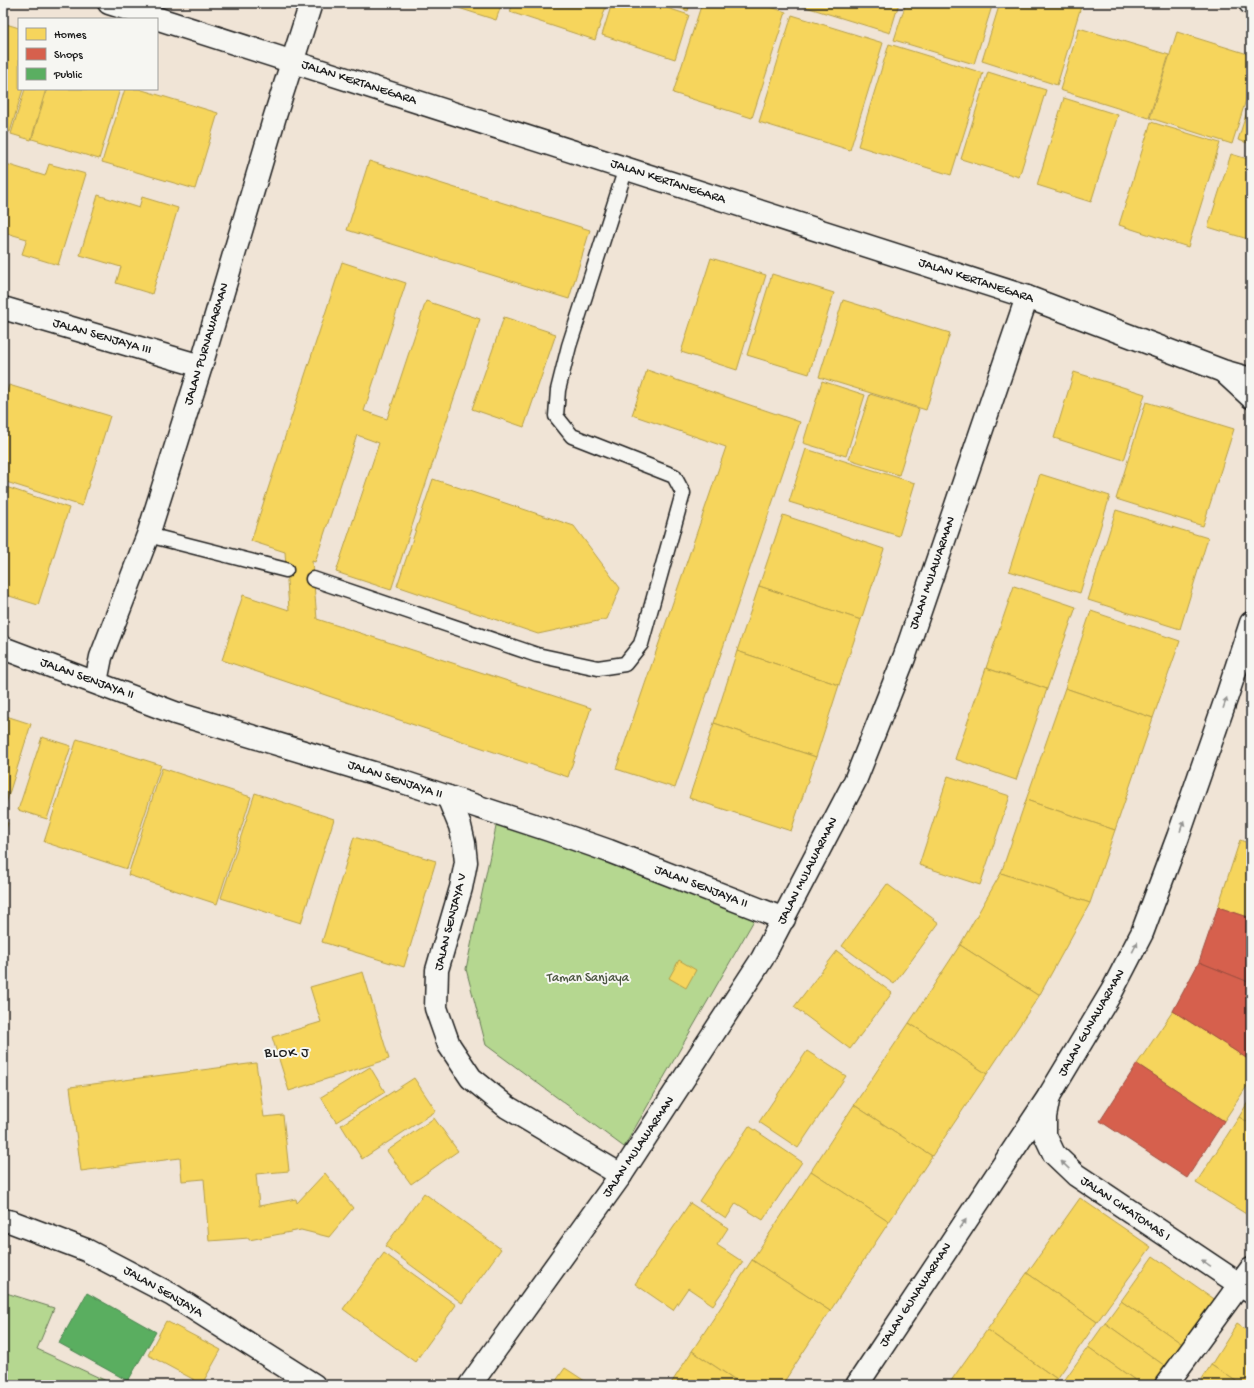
<svg xmlns="http://www.w3.org/2000/svg" width="1254" height="1388" viewBox="0 0 1254 1388" font-family="'Gochi Hand',sans-serif">
<rect width="100%" height="100%" fill="#f0e4d6"/>
<filter id="ink" filterUnits="userSpaceOnUse"><feTurbulence type="fractalNoise" baseFrequency=".025" numOctaves="2"/><feDisplacementMap in="SourceGraphic" scale="8" xChannelSelector="R" yChannelSelector="G"/><feConvolveMatrix kernelMatrix="1 2 1 2 8 2 1 2 1" color-interpolation-filters="sRGB"/></filter>
<g filter="url(#ink)">
<g fill="#b5d790" stroke="#687a56">
<polygon points="497,822 757,915 624,1147 486,1045 466,969"/>
<polygon points="3,1292 54,1308 37,1349 115,1385 3,1385"/>
</g>
<g fill="#f6d55c" stroke="#b59e49">
<polygon points="443,3 502,3 496,20"/>
<polygon points="513,3 607,3 595,40 510,12"/>
<polygon points="612,3 652,3 689,15 675,59 602,35"/>
<polygon points="663,3 690,3 688,11"/>
<polygon points="702,3 758,3 786,12 752,118 673,93"/>
<polygon points="774,3 785,3 784,6"/>
<polygon points="793,3 899,3 890,33"/>
<polygon points="906,3 993,3 974,64 894,40"/>
<polygon points="1000,3 1082,3 1057,85 982,61"/>
<polygon points="792,15 883,43 850,150 759,122"/>
<polygon points="3,23 19,28 19,89 23,89 10,132 3,130"/>
<polygon points="1079,28 1169,55 1149,118 1060,90"/>
<polygon points="1177,32 1251,55 1251,84 1232,144 1150,118"/>
<polygon points="889,44 983,73 951,175 858,146"/>
<polygon points="988,72 1046,90 1019,177 961,159"/>
<polygon points="25,89 46,89 31,140 11,134"/>
<polygon points="47,89 120,89 99,159 32,139"/>
<polygon points="125,89 139,89 218,113 195,189 102,162"/>
<polygon points="1064,98 1118,115 1091,202 1037,185"/>
<polygon points="1251,99 1251,144 1238,140"/>
<polygon points="1151,122 1220,143 1188,247 1119,225"/>
<polygon points="1231,154 1251,160 1251,240 1208,227"/>
<polygon points="369,161 590,230 569,299 347,230"/>
<polygon points="6,164 45,176 49,164 86,174 58,265 22,254 27,239 3,232 3,174"/>
<polygon points="98,195 139,208 142,197 178,208 152,294 116,283 121,267 80,255"/>
<polygon points="711,258 766,275 737,370 681,352"/>
<polygon points="342,262 406,283 364,411 387,419 426,301 480,319 391,590 336,572 379,443 357,435 315,562 312,561 317,619 591,708 568,777 222,660 243,595 289,610 285,552 251,541"/>
<polygon points="772,274 834,293 809,374 747,355"/>
<polygon points="843,300 950,333 926,410 819,377"/>
<polygon points="504,317 556,334 524,427 472,409"/>
<polygon points="647,370 800,422 675,788 616,769 726,447 632,415"/>
<polygon points="1074,372 1145,394 1124,460 1054,438"/>
<polygon points="822,381 865,395 846,456 803,443"/>
<polygon points="9,385 110,416 82,506 3,481 3,406"/>
<polygon points="870,394 919,409 899,475 849,459"/>
<polygon points="1146,402 1234,429 1203,526 1116,499"/>
<polygon points="806,449 915,483 899,536 789,502"/>
<polygon points="1040,474 1110,496 1080,593 1009,571"/>
<polygon points="433,479 574,526 620,588 607,619 538,634 397,586"/>
<polygon points="3,486 69,508 38,605 3,594"/>
<polygon points="1116,510 1208,538 1180,629 1088,600"/>
<polygon points="783,515 884,549 861,620 759,586"/>
<polygon points="759,586 861,620 839,685 737,651"/>
<polygon points="1014,586 1076,607 1047,689 986,668"/>
<polygon points="1091,611 1180,641 1153,718 1065,688"/>
<polygon points="737,651 839,685 816,757 714,723"/>
<polygon points="986,668 1047,689 1016,780 955,759"/>
<polygon points="1065,688 1153,718 1115,830 1026,800"/>
<polygon points="3,715 31,724 3,813"/>
<polygon points="714,723 816,757 791,831 689,798"/>
<polygon points="42,737 71,746 47,819 18,810"/>
<polygon points="77,739 161,765 127,869 44,842"/>
<polygon points="162,768 251,797 217,904 128,875"/>
<polygon points="948,776 1010,796 980,885 919,865"/>
<polygon points="255,793 334,819 301,923 221,898"/>
<polygon points="1026,800 1115,830 1090,903 1001,873"/>
<polygon points="3,822 8,823 3,839"/>
<polygon points="354,837 436,861 404,967 322,942"/>
<polygon points="1240,840 1251,844 1251,918 1218,907"/>
<polygon points="1001,873 1090,903 1039,996 960,945"/>
<polygon points="887,884 939,923 894,984 842,946"/>
<polygon points="960,945 1039,996 987,1074 909,1023"/>
<polygon points="837,951 892,993 850,1049 794,1007"/>
<polygon points="679,960 696,970 686,988 669,978"/>
<polygon points="363,972 389,1059 289,1091 272,1037 321,1022 310,987"/>
<polygon points="1173,1011 1251,1061 1251,1080 1224,1121 1137,1064"/>
<polygon points="909,1023 987,1074 932,1156 854,1105"/>
<polygon points="807,1051 846,1076 798,1148 759,1122"/>
<polygon points="256,1063 264,1117 283,1115 289,1171 256,1174 259,1206 296,1199 297,1203 325,1173 353,1208 329,1237 301,1230 249,1240 249,1238 209,1241 204,1179 182,1181 180,1158 81,1171 70,1087"/>
<polygon points="370,1067 385,1092 336,1122 321,1097"/>
<polygon points="414,1078 436,1111 362,1159 341,1125"/>
<polygon points="1251,1097 1251,1124 1239,1117"/>
<polygon points="854,1105 932,1156 889,1222 811,1171"/>
<polygon points="1239,1117 1251,1124 1251,1217 1196,1183"/>
<polygon points="434,1118 458,1151 411,1184 387,1151"/>
<polygon points="749,1126 802,1162 763,1220 736,1203 726,1219 699,1201"/>
<polygon points="811,1171 889,1222 830,1311 752,1260"/>
<polygon points="424,1193 501,1249 462,1303 385,1246"/>
<polygon points="1080,1198 1151,1247 1097,1322 1027,1273"/>
<polygon points="690,1203 728,1228 717,1245 743,1262 713,1305 688,1288 673,1310 635,1284"/>
<polygon points="384,1253 456,1305 415,1362 343,1309"/>
<polygon points="1153,1256 1220,1303 1188,1348 1121,1301"/>
<polygon points="752,1260 830,1311 782,1385 743,1385 692,1351"/>
<polygon points="1027,1273 1097,1322 1057,1379 987,1330"/>
<polygon points="1121,1301 1188,1348 1172,1371 1105,1323"/>
<polygon points="166,1321 221,1350 202,1384 148,1355"/>
<polygon points="1105,1323 1172,1371 1162,1385 1142,1385 1088,1347"/>
<polygon points="1237,1324 1251,1333 1251,1385 1242,1385 1211,1365"/>
<polygon points="987,1330 1057,1379 1053,1385 948,1385"/>
<polygon points="1088,1347 1142,1385 1061,1385"/>
<polygon points="692,1351 743,1385 670,1385"/>
<polygon points="1211,1365 1242,1385 1198,1385"/>
<polygon points="565,1368 591,1385 553,1385"/>
</g>
<g fill="#d6604d" stroke="#9e4c3e">
<polygon points="1218,907 1251,918 1251,983 1199,962"/>
<polygon points="1199,962 1251,983 1251,1061 1173,1011"/>
<polygon points="1137,1064 1224,1121 1187,1178 1100,1121"/>
</g>
<polygon fill="#5aae61" stroke="#47824c" points="87,1293 156,1332 128,1381 59,1343"/>
<g fill="none" stroke-linecap="round" stroke-linejoin="round">
<g stroke="#1c1c1c" stroke-width="17">
<g id="lane">
<polyline points="148,535 286,570"/>
<polyline points="313,579 537,655 598,668 625,664 641,644 683,493 674,476 572,436 556,416 558,390 569,346 626,168"/>
</g>
</g>
<g stroke="#1c1c1c" stroke-width="25">
<g id="street">
<polyline points="1250,3 1251,3"/>
<polyline points="3,308 201,366"/>
<polyline points="3,648 175,713 403,782 549,830 609,851 784,919"/>
<polyline points="96,682 101,657 148,535 201,366 275,116 311,3"/>
<polyline points="448,797 460,826 464,843 466,862 461,888 437,970 436,1008 449,1045 471,1078 507,1107 621,1175"/>
<polyline points="1049,1096 1045,1117 1045,1135 1054,1154 1076,1175 1251,1292"/>
<polyline points="3,1220 12,1222 86,1250 172,1295 314,1385"/>
<polyline points="470,1385 621,1175 762,959 855,781 904,658 1027,297"/>
<polyline points="1166,1385 1251,1269"/>
</g>
</g>
<g stroke="#1c1c1c" stroke-width="25">
<g id="secondary">
<polyline points="109,3 1027,297 1223,371 1251,379"/>
<polyline points="1225,373 1251,397"/>
<polyline points="857,1385 1049,1096 1112,991 1142,933 1178,837 1227,696 1251,623"/>
</g>
</g>
<use href="#lane" stroke="#f6f6f2" stroke-width="14"/>
<use href="#street" stroke="#f6f6f2" stroke-width="22"/>
<use href="#secondary" stroke="#f6f6f2" stroke-width="22"/>
</g>
<defs><path id="oneway-solid" d="M-6-.8H1V-3.2L6.5 0L1 3.2V.8H-6Z"/></defs>
<g fill="#949492">
<use href="#oneway-solid" transform="translate(1225 703) rotate(-71)"/>
<use href="#oneway-solid" transform="translate(1182 826) rotate(-71)"/>
<use href="#oneway-solid" transform="translate(1135 947) rotate(-63)"/>
<use href="#oneway-solid" transform="translate(1065 1165) rotate(-136)"/>
<use href="#oneway-solid" transform="translate(963 1224) rotate(-56)"/>
<use href="#oneway-solid" transform="translate(1206 1263) rotate(-146)"/>
</g>
</g>
<g text-anchor="middle" dominant-baseline="central" stroke-width="4" stroke-linejoin="round" paint-order="stroke">
<g font-size="13" fill="#1c1c1c" stroke="#f6f6f2">
<text transform="translate(359 83) rotate(18)">JALAN KERTANEGARA</text>
<text transform="translate(668 182) rotate(18)">JALAN KERTANEGARA</text>
<text transform="translate(976 281) rotate(18)">JALAN KERTANEGARA</text>
<text transform="translate(102 337) rotate(16)">JALAN SENJAYA III</text>
<text transform="translate(207 344) rotate(-73)">JALAN PURNAWARMAN</text>
<text transform="translate(933 573) rotate(-71)">JALAN MULAWARMAN</text>
<text transform="translate(87 679) rotate(20)">JALAN SENJAYA II</text>
<text transform="translate(395 780) rotate(18)">JALAN SENJAYA II</text>
<text transform="translate(808 871) rotate(-63)">JALAN MULAWARMAN</text>
<text transform="translate(701 887) rotate(21)">JALAN SENJAYA II</text>
<text transform="translate(451 922) rotate(-76)">JALAN SENJAYA V</text>
<text transform="translate(1092 1023) rotate(-60)">JALAN GUNAWARMAN</text>
<text transform="translate(639 1147) rotate(-56)">JALAN MULAWARMAN</text>
<text transform="translate(1125 1209) rotate(34)">JALAN CIKATOMAS I</text>
<text transform="translate(163 1292) rotate(30)">JALAN SENJAYA</text>
<text transform="translate(916 1295) rotate(-57)">JALAN GUNAWARMAN</text>
</g>
<g font-size="13" fill="#4a543f" stroke="#f6f6f2">
<text x="588" y="978">Taman Sanjaya</text>
</g>
<g font-size="14" letter-spacing="1" fill="#1c1c1c" stroke="#f6f6f2">
<text x="287" y="1053">BLOK J</text>
</g>
</g>
<rect width="1254" height="1388" fill="none" stroke="#f6f6f2" stroke-width="16"/>
<rect x="8" y="8" width="1238" height="1372" fill="none" stroke="#1c1c1c" stroke-width="1.5" filter="url(#ink)"/>
<rect x="18" y="18" width="140" height="72" fill="#f6f6f2" stroke="#9f9f9c"/>
<rect x="26" y="28" width="20" height="12" fill="#f6d55c" stroke="#9f9f9c"/>
<text x="54" y="38" font-size="12" fill="#1c1c1c">Homes</text>
<rect x="26" y="48" width="20" height="12" fill="#d6604d" stroke="#9f9f9c"/>
<text x="54" y="58" font-size="12" fill="#1c1c1c">Shops</text>
<rect x="26" y="68" width="20" height="12" fill="#5aae61" stroke="#9f9f9c"/>
<text x="54" y="78" font-size="12" fill="#1c1c1c">Public</text>
</svg>
